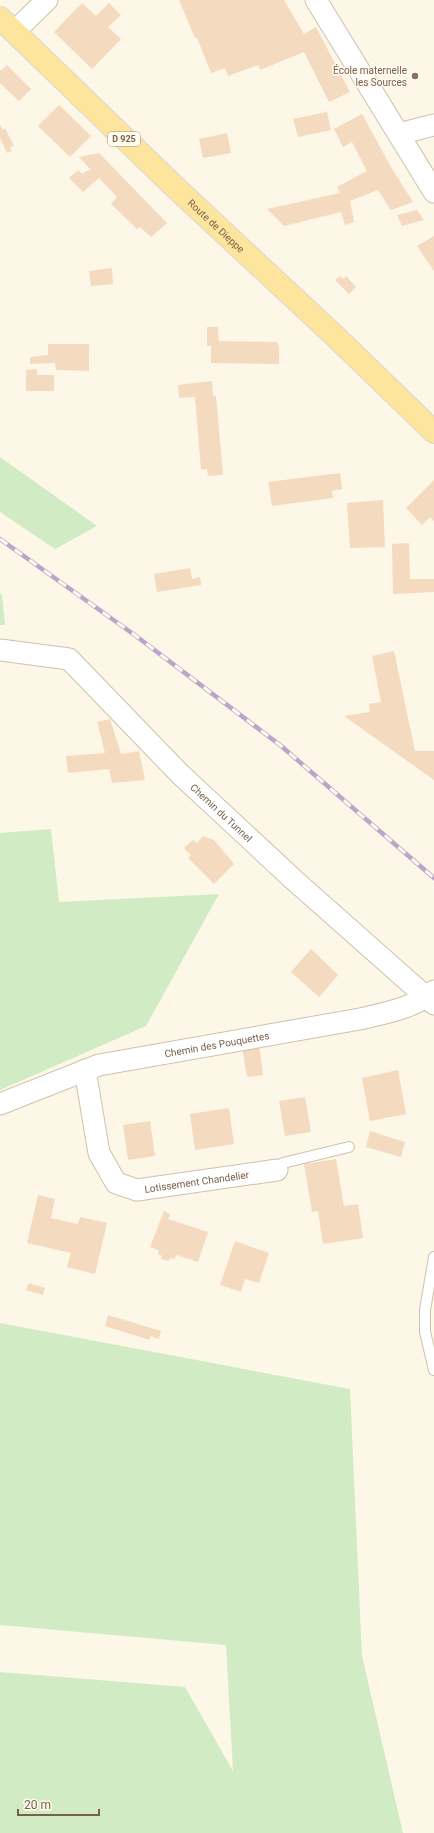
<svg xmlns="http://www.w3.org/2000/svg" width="434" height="1833" viewBox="0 0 434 1833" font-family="Roboto,sans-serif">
<rect width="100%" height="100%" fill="#fdf7e8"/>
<g fill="#d1ecc5">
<polygon points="0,457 97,526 55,549 0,512"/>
<polygon points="0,593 2,595 5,625 0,625"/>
<polygon points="51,829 59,902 219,894 146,1026 0,1090 0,833"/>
<polygon points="0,1323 350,1389 362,1656 403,1833 0,1833 0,1672 185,1687 233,1771 226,1645 0,1625"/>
</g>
<g fill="#f4dabe">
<polygon points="179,0 284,0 304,34 316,27 350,92 329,102 304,52 260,70 258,65 228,76 225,68 211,73 197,38 195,38"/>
<polygon points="82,3 96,16 109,3 121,15 108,27 121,39 92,69 54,32"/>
<polygon points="7,65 31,89 19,101 0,83 0,71"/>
<polygon points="59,105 91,136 70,157 38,126"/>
<polygon points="327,112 331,130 298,137 293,119"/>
<polygon points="362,114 391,167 413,202 391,210 378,190 350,201 354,222 345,225 341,212 284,226 267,209 340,193 337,187 367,171 352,142 343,147 334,129"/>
<polygon points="0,125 3,130 5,128 14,146 10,147 12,151 7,153 0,138"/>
<polygon points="227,133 231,153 203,158 199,139"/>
<polygon points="99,153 167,223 151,237 140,227 137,229 111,204 117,197 99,178 83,192 69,178 78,170 83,174 86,171 91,170 79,157"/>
<polygon points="417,210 424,220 402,226 397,215"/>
<polygon points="434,236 434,271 417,246"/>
<polygon points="112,268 113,284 91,286 89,271"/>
<polygon points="340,276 343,279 346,276 356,287 349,294 335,280"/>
<polygon points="207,327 218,327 219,341 277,342 279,347 279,364 211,363 211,346 207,346"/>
<polygon points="48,344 89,344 89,371 56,370 55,363 30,364 30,357 48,355"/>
<polygon points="37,369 37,375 54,375 54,391 26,391 26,370"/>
<polygon points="212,381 213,396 216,396 223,475 208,476 207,469 201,470 195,397 179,398 178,385"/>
<polygon points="340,473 342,489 332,491 333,498 272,506 268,482"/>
<polygon points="434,480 434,521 430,517 422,525 406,508"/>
<polygon points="383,500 385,547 350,548 347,503"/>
<polygon points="409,543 410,579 434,579 434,592 393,594 392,544"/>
<polygon points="190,568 192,579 200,577 201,585 157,592 154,574"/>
<polygon points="394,651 415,751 434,751 434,780 344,716 370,712 369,704 381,702 372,656"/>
<polygon points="110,719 121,754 139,751 145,780 112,783 109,769 68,773 66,756 105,753 97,722"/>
<polygon points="203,836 214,840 234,864 214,884 188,858 191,855 184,848 193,840 197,843"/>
<polygon points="311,949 338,975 319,997 291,972"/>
<polygon points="259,1043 263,1075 247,1077 242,1046"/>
<polygon points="398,1070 406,1114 370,1121 362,1078"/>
<polygon points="305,1097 311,1132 285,1136 279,1101"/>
<polygon points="229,1108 234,1144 195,1150 190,1114"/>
<polygon points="150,1121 155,1156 128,1160 123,1125"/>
<polygon points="370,1131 405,1142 401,1157 366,1147"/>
<polygon points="336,1159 344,1206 358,1204 363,1238 323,1244 318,1211 312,1212 304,1164"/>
<polygon points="38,1195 55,1199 51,1218 78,1224 80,1217 107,1223 95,1274 67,1267 71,1253 27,1243"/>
<polygon points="164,1211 170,1214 168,1219 208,1232 198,1262 176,1255 175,1259 170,1258 169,1261 161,1259 162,1256 158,1254 159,1250 150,1247"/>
<polygon points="235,1241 269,1253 259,1283 245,1279 241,1292 220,1285"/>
<polygon points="29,1283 45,1288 43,1295 26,1290"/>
<polygon points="108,1315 161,1331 159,1339 150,1336 150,1340 105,1326"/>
</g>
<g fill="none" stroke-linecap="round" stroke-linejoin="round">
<g stroke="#d0c0ac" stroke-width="12">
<g id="service">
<polyline points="277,1170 283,1163 349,1147"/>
<polyline points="434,1257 425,1310 425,1332 434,1370"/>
</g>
</g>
<g stroke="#d0c0ac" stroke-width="23">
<g id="minor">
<polyline points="316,0 434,192"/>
<polyline points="14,32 47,0"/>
<polyline points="399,134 434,125"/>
<path id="s1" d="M0,650L69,659L180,774L294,880L434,1004"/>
<path id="s2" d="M85,1070L99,1153L116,1183L137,1190L277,1170"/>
<path id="s3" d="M0,1104L99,1065L360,1019C385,1013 414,1008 434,991"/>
</g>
</g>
<g stroke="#dcd6d0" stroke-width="24">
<g id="primary">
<path id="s4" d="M0,18L177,189L337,338L434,432"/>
</g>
</g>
<use href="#service" stroke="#fff" stroke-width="10"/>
<use href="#minor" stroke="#fff" stroke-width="21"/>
<use href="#primary" stroke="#fee59e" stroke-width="22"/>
<g stroke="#bca5c9" stroke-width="4.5">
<polyline id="rail" points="0,539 136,636 280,745 434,878"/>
</g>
<use href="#rail" stroke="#fffbef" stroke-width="3" stroke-dasharray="9" stroke-linecap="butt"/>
</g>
<circle fill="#8d6e63" stroke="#fffbef" stroke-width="1.5" cx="415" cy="76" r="4"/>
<g text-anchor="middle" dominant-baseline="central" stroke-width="3" stroke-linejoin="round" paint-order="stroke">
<rect fill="#fffbef" stroke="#a18e7c" stroke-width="1" x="108" y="132" width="32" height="14" rx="3"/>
<g font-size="9" font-weight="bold" fill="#79604a">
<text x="124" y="139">D 925</text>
</g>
<g font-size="10" fill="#785e54" stroke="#fffbef" text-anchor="end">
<text x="407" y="70">École maternelle<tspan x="407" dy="12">les Sources</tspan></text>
</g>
<g font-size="10" fill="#79604a" stroke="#fffbef">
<text stroke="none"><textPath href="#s4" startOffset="300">Route de Dieppe</textPath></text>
<text stroke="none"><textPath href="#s1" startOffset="286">Chemin du Tunnel</textPath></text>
<text stroke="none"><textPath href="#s3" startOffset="226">Chemin des Pouquettes</textPath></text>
<text stroke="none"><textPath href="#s2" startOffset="201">Lotissement Chandelier</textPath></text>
</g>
</g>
<path d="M18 1809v6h81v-6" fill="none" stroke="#79604a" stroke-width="2"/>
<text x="24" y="1809" font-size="12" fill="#79604a" stroke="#fffbef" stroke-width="3" paint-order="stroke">20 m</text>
</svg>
